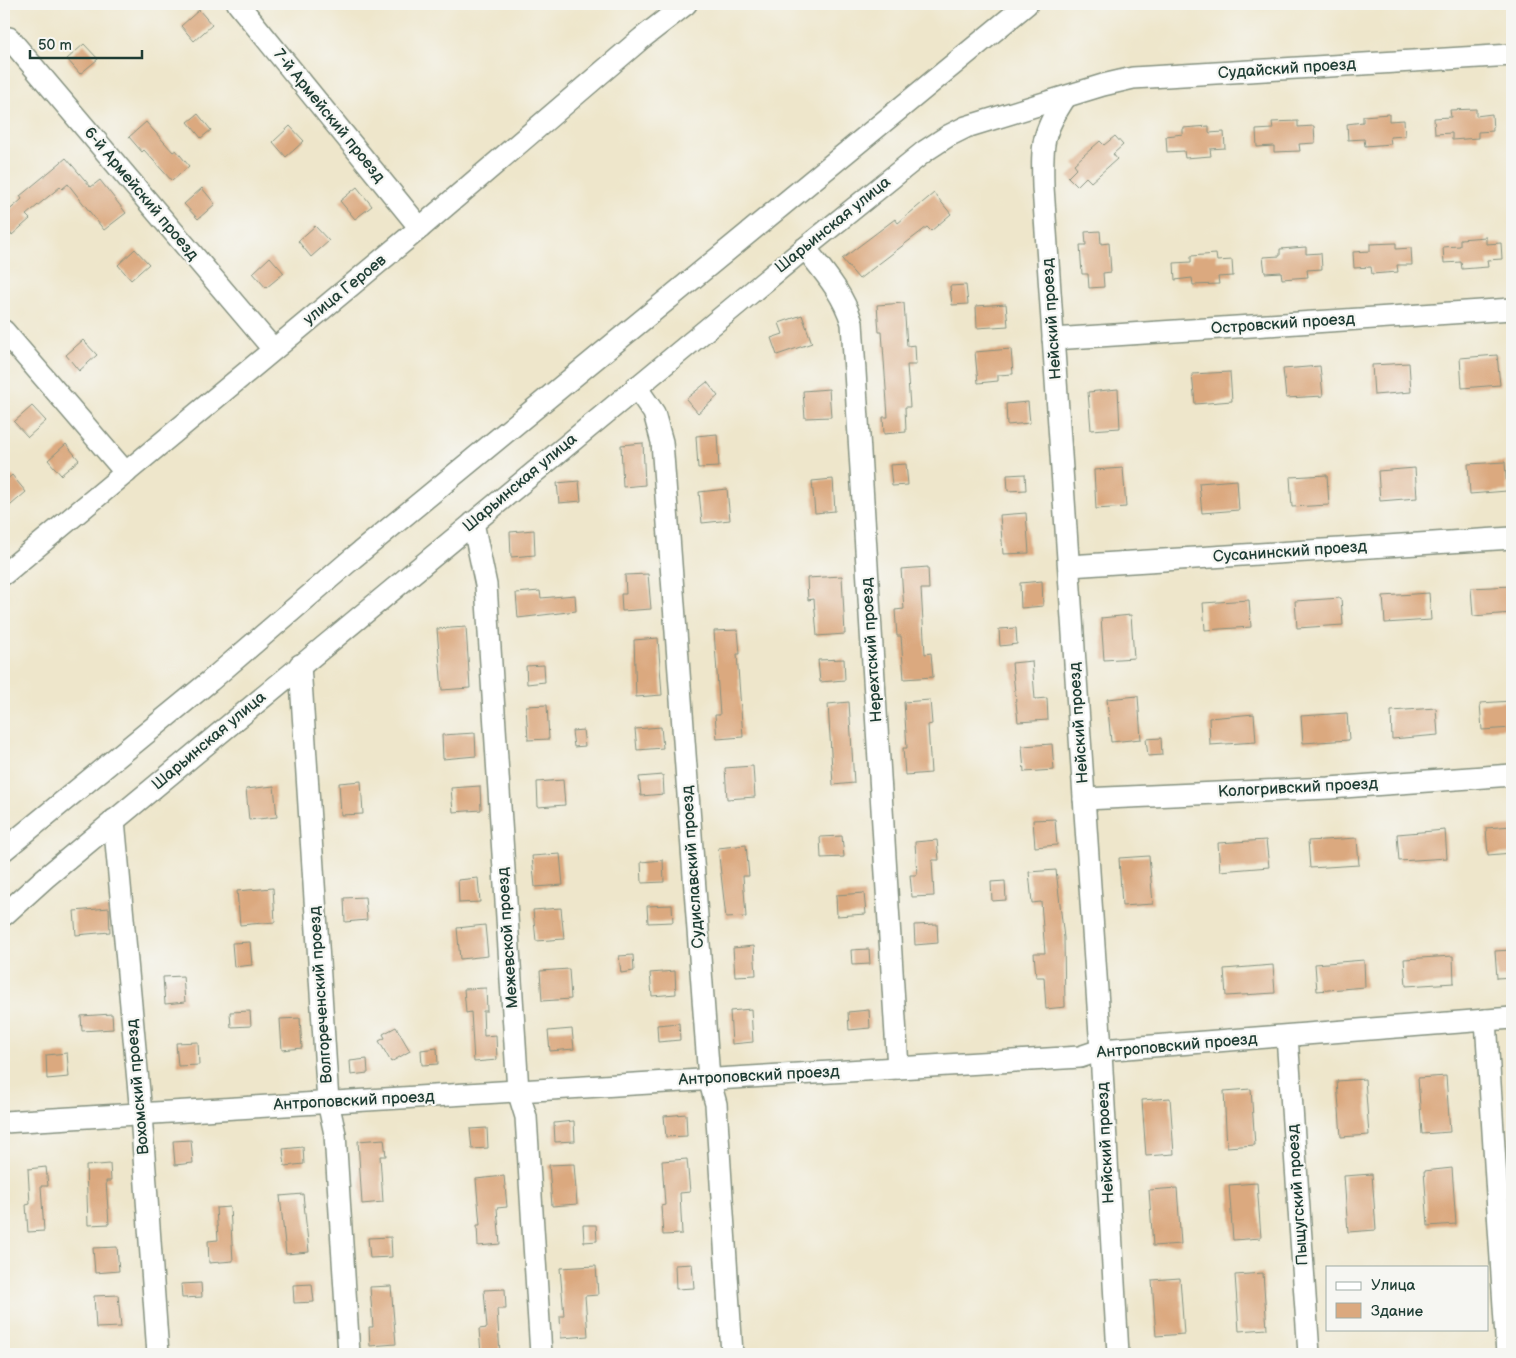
<svg xmlns="http://www.w3.org/2000/svg" width="1516" height="1358" viewBox="0 0 1516 1358" font-family="'Balsamiq Sans',sans-serif">
<rect width="100%" height="100%" fill="#f6f6f2"/>
<filter id="ink" filterUnits="userSpaceOnUse"><feTurbulence type="fractalNoise" baseFrequency=".02" numOctaves="2"/><feDisplacementMap in="SourceGraphic" scale="10" xChannelSelector="R" yChannelSelector="G"/><feConvolveMatrix kernelMatrix="1 2 1 2 8 2 1 2 1" color-interpolation-filters="sRGB"/></filter>
<filter id="wash" filterUnits="userSpaceOnUse"><feTurbulence type="fractalNoise" baseFrequency=".0096" numOctaves="4" result="noise"/><feDisplacementMap in="SourceGraphic" scale="20" xChannelSelector="R" yChannelSelector="G"/><feGaussianBlur stdDeviation="1.12" result="paint"/><feColorMatrix in="noise" values="0 0 0 0 0 0 0 0 0 0 0 0 0 0 0 0 0 1.4 0 .05"/><feComposite in="paint" operator="in"/></filter>
<g filter="url(#wash)">
<rect width="100%" height="100%" fill="#eee6cb"/>
<g id="blocks">
<g fill="#dba97f">
<polygon points="199,10 212,25 194,41 181,26"/>
<polygon points="84,44 98,59 80,74 67,59"/>
<polygon points="1476,109 1476,116 1492,114 1493,131 1478,132 1478,138 1452,140 1452,133 1435,134 1434,118 1451,117 1450,110"/>
<polygon points="198,114 211,130 201,138 188,122"/>
<polygon points="1389,114 1389,121 1404,120 1405,136 1390,137 1391,144 1365,146 1364,139 1348,140 1347,124 1363,122 1363,116"/>
<polygon points="1298,121 1298,127 1314,126 1315,143 1299,144 1300,151 1274,152 1274,146 1257,147 1256,130 1273,129 1272,122"/>
<polygon points="146,122 173,152 176,150 189,166 172,181 144,150 142,152 129,137"/>
<polygon points="290,126 304,141 286,157 273,142"/>
<polygon points="1209,126 1209,133 1224,132 1225,148 1210,149 1211,156 1185,158 1184,151 1167,152 1166,136 1183,134 1183,128"/>
<polygon points="1115,136 1123,145 1113,154 1117,159 1091,182 1086,177 1077,186 1068,177 1077,168 1074,164 1100,141 1104,145"/>
<polygon points="66,158 91,187 100,180 126,213 104,230 68,184 62,189 60,187 26,215 30,219 12,235 4,225 4,215 22,199 20,196"/>
<polygon points="357,187 372,206 355,219 340,201"/>
<polygon points="202,188 215,204 198,219 184,204"/>
<polygon points="934,193 951,214 931,231 927,227 859,279 842,259 895,219 898,223"/>
<polygon points="315,226 329,241 311,257 298,241"/>
<polygon points="1100,231 1101,244 1109,243 1111,272 1103,273 1104,287 1089,288 1088,274 1082,274 1080,245 1086,245 1085,232"/>
<polygon points="1486,237 1486,244 1501,243 1502,259 1487,260 1488,267 1462,269 1461,262 1444,263 1443,247 1460,246 1460,239"/>
<polygon points="1396,243 1396,249 1411,248 1412,265 1397,265 1398,272 1372,274 1371,267 1354,268 1353,252 1370,251 1370,244"/>
<polygon points="1306,247 1306,254 1321,253 1322,269 1307,270 1308,277 1282,279 1281,272 1265,273 1263,257 1280,256 1280,249"/>
<polygon points="135,249 149,264 131,280 118,265"/>
<polygon points="1216,254 1217,261 1232,260 1233,276 1218,277 1219,284 1193,285 1192,278 1175,280 1174,263 1191,262 1191,256"/>
<polygon points="270,257 284,273 266,288 253,273"/>
<polygon points="966,285 968,304 952,305 950,286"/>
<polygon points="904,303 907,346 915,345 916,365 907,365 910,407 905,407 906,432 884,434 883,417 888,417 882,332 879,332 877,305"/>
<polygon points="1006,304 1008,326 977,328 976,306"/>
<polygon points="802,315 812,343 777,355 771,338 783,334 779,323"/>
<polygon points="83,340 97,355 79,371 66,355"/>
<polygon points="1011,349 1013,374 998,375 998,381 978,383 975,352"/>
<polygon points="1497,355 1500,385 1462,388 1460,358"/>
<polygon points="1409,363 1411,392 1374,395 1372,365"/>
<polygon points="1320,366 1323,396 1286,398 1283,369"/>
<polygon points="1230,372 1232,401 1195,404 1192,374"/>
<polygon points="707,382 718,396 698,413 686,399"/>
<polygon points="829,389 831,417 805,418 803,391"/>
<polygon points="1118,389 1120,428 1091,430 1088,392"/>
<polygon points="1028,402 1030,423 1007,425 1006,404"/>
<polygon points="32,406 46,421 28,437 14,422"/>
<polygon points="717,434 719,467 698,468 696,436"/>
<polygon points="643,443 645,485 623,487 621,445"/>
<polygon points="66,444 79,460 61,475 48,460"/>
<polygon points="1505,462 1507,491 1470,494 1468,464"/>
<polygon points="906,464 908,485 892,486 890,465"/>
<polygon points="1123,468 1126,507 1096,509 1094,470"/>
<polygon points="1415,468 1417,498 1380,501 1378,471"/>
<polygon points="1025,474 1026,490 1008,491 1007,475"/>
<polygon points="12,475 26,492 4,511 4,482"/>
<polygon points="1327,475 1329,505 1292,507 1290,477"/>
<polygon points="833,479 835,511 815,513 812,481"/>
<polygon points="1237,480 1239,510 1202,513 1199,483"/>
<polygon points="579,481 581,501 559,503 557,483"/>
<polygon points="727,489 730,520 702,523 699,492"/>
<polygon points="1026,513 1029,553 1003,554 1000,515"/>
<polygon points="534,530 535,555 511,557 510,532"/>
<polygon points="928,567 929,589 921,589 925,654 931,653 933,677 904,679 901,636 897,636 895,610 904,609 901,569"/>
<polygon points="648,574 651,609 622,611 621,594 626,594 625,575"/>
<polygon points="842,576 845,634 817,636 814,599 808,600 807,578"/>
<polygon points="1042,581 1043,606 1021,608 1020,583"/>
<polygon points="1512,586 1512,613 1473,616 1471,588"/>
<polygon points="540,591 541,598 575,595 576,611 518,618 516,593"/>
<polygon points="1429,593 1431,620 1385,623 1383,596"/>
<polygon points="1341,598 1343,625 1297,628 1295,601"/>
<polygon points="1249,600 1251,627 1205,630 1203,603"/>
<polygon points="1131,615 1134,658 1104,660 1101,618"/>
<polygon points="466,627 470,688 442,690 437,629"/>
<polygon points="1016,628 1017,644 1000,646 999,629"/>
<polygon points="738,630 740,654 737,654 743,737 717,739 715,715 720,715 714,631"/>
<polygon points="658,638 662,695 636,697 634,640"/>
<polygon points="844,659 845,680 820,682 818,660"/>
<polygon points="1032,661 1035,699 1047,698 1048,720 1018,722 1012,663"/>
<polygon points="544,665 545,682 527,684 526,666"/>
<polygon points="1138,696 1141,739 1111,742 1107,699"/>
<polygon points="930,700 932,724 928,725 931,773 905,775 903,748 907,748 904,702"/>
<polygon points="1512,701 1512,728 1482,730 1480,703"/>
<polygon points="849,702 854,783 833,785 828,704"/>
<polygon points="547,705 549,739 528,740 526,706"/>
<polygon points="1436,708 1438,735 1392,739 1391,711"/>
<polygon points="1347,713 1349,740 1303,743 1301,716"/>
<polygon points="1254,714 1256,742 1210,745 1209,718"/>
<polygon points="661,727 663,748 637,750 635,729"/>
<polygon points="583,730 585,746 574,747 572,731"/>
<polygon points="475,733 476,756 443,759 442,735"/>
<polygon points="1161,738 1162,755 1148,756 1146,739"/>
<polygon points="1052,744 1054,770 1024,772 1022,746"/>
<polygon points="753,766 755,797 727,799 725,768"/>
<polygon points="663,775 664,794 641,796 639,777"/>
<polygon points="563,780 565,805 538,807 537,782"/>
<polygon points="361,781 363,814 341,815 339,783"/>
<polygon points="274,786 277,817 249,820 246,789"/>
<polygon points="480,786 481,810 453,812 451,788"/>
<polygon points="1055,819 1057,845 1035,847 1033,820"/>
<polygon points="1512,826 1512,853 1488,855 1486,828"/>
<polygon points="1445,830 1447,858 1399,861 1397,834"/>
<polygon points="842,836 844,857 821,858 820,837"/>
<polygon points="1357,838 1359,865 1310,868 1308,841"/>
<polygon points="937,840 939,860 932,860 934,896 912,897 910,875 917,875 915,842"/>
<polygon points="1266,840 1269,867 1220,871 1218,843"/>
<polygon points="746,845 749,876 743,876 746,917 726,918 718,848"/>
<polygon points="560,854 563,885 535,887 532,856"/>
<polygon points="1149,856 1153,904 1122,906 1119,858"/>
<polygon points="663,860 664,882 642,883 641,862"/>
<polygon points="1056,870 1064,938 1065,1007 1046,1009 1044,977 1036,977 1034,953 1045,953 1041,902 1032,903 1029,872"/>
<polygon points="478,878 480,902 459,903 458,880"/>
<polygon points="1005,881 1006,900 992,901 991,882"/>
<polygon points="273,888 275,922 240,925 237,891"/>
<polygon points="864,893 866,914 837,916 836,895"/>
<polygon points="365,897 367,920 345,922 344,898"/>
<polygon points="672,905 673,922 648,923 647,906"/>
<polygon points="109,908 110,932 76,935 74,911"/>
<polygon points="561,908 564,939 536,941 533,910"/>
<polygon points="937,924 938,943 915,945 914,925"/>
<polygon points="485,925 488,956 460,959 457,928"/>
<polygon points="250,942 252,965 234,967 232,943"/>
<polygon points="754,946 756,975 735,976 733,948"/>
<polygon points="869,949 870,964 852,965 851,950"/>
<polygon points="1512,950 1512,977 1497,978 1495,951"/>
<polygon points="633,955 634,971 621,973 619,956"/>
<polygon points="1453,956 1454,983 1406,986 1404,959"/>
<polygon points="1364,960 1365,987 1317,991 1315,964"/>
<polygon points="1273,965 1275,993 1226,996 1224,969"/>
<polygon points="569,969 571,999 542,1001 540,971"/>
<polygon points="675,971 676,994 652,996 650,973"/>
<polygon points="183,976 185,1002 165,1004 163,977"/>
<polygon points="486,988 487,1011 483,1011 484,1036 496,1035 497,1060 474,1062 471,1012 466,1013 464,989"/>
<polygon points="751,1009 753,1042 732,1044 730,1011"/>
<polygon points="869,1010 870,1028 849,1030 848,1012"/>
<polygon points="250,1011 251,1026 231,1027 230,1012"/>
<polygon points="112,1014 113,1029 82,1031 81,1016"/>
<polygon points="300,1018 302,1048 282,1050 280,1019"/>
<polygon points="679,1023 680,1040 658,1042 657,1025"/>
<polygon points="396,1027 410,1051 391,1062 379,1041 385,1038 383,1034"/>
<polygon points="572,1029 574,1049 550,1051 548,1031"/>
<polygon points="198,1042 199,1065 178,1066 176,1043"/>
<polygon points="437,1048 438,1064 422,1065 421,1050"/>
<polygon points="67,1053 69,1077 47,1079 46,1055"/>
<polygon points="367,1059 368,1073 351,1075 350,1061"/>
<polygon points="1446,1076 1450,1132 1422,1134 1418,1078"/>
<polygon points="1365,1079 1369,1135 1341,1137 1337,1081"/>
<polygon points="1251,1089 1255,1145 1227,1147 1224,1091"/>
<polygon points="1170,1098 1174,1154 1146,1156 1142,1100"/>
<polygon points="686,1114 687,1136 666,1137 664,1116"/>
<polygon points="574,1121 575,1141 555,1142 554,1123"/>
<polygon points="487,1128 488,1148 472,1149 470,1129"/>
<polygon points="384,1139 386,1156 380,1156 383,1202 362,1204 358,1141"/>
<polygon points="191,1140 193,1163 175,1165 173,1141"/>
<polygon points="303,1147 304,1164 285,1166 283,1149"/>
<polygon points="687,1159 690,1192 680,1193 682,1234 663,1235 661,1206 665,1205 662,1161"/>
<polygon points="110,1164 111,1181 106,1181 109,1224 88,1225 86,1166"/>
<polygon points="574,1164 577,1204 552,1206 549,1165"/>
<polygon points="46,1167 48,1186 41,1186 44,1231 28,1232 26,1205 30,1204 28,1169"/>
<polygon points="1452,1168 1456,1224 1428,1226 1424,1171"/>
<polygon points="1372,1174 1376,1230 1348,1232 1344,1176"/>
<polygon points="504,1176 507,1207 497,1208 500,1244 478,1246 477,1225 480,1225 476,1179"/>
<polygon points="1257,1183 1261,1238 1233,1240 1229,1185"/>
<polygon points="1177,1188 1181,1244 1153,1246 1149,1190"/>
<polygon points="303,1194 309,1252 286,1254 280,1196"/>
<polygon points="230,1207 233,1261 209,1263 208,1241 218,1240 216,1208"/>
<polygon points="583,1225 596,1225 597,1241 584,1242"/>
<polygon points="391,1237 392,1257 370,1258 368,1238"/>
<polygon points="117,1247 119,1271 95,1273 93,1248"/>
<polygon points="692,1264 694,1288 676,1289 675,1265"/>
<polygon points="596,1266 598,1295 585,1296 588,1336 561,1338 560,1316 564,1316 560,1268"/>
<polygon points="1263,1273 1267,1329 1239,1331 1235,1275"/>
<polygon points="1180,1278 1184,1334 1156,1336 1152,1280"/>
<polygon points="201,1283 202,1297 182,1298 181,1284"/>
<polygon points="312,1284 314,1302 294,1303 293,1285"/>
<polygon points="391,1286 396,1344 370,1346 369,1327 373,1327 370,1287"/>
<polygon points="505,1289 506,1309 497,1309 500,1354 481,1354 479,1329 487,1328 484,1290"/>
<polygon points="118,1295 121,1327 96,1328 94,1296"/>
</g>
</g>
</g>
<g filter="url(#ink)">
<use href="#blocks" fill-opacity="0" stroke="#869280" stroke-width="1"/>
<g fill="none" stroke-linecap="round" stroke-linejoin="round">
<g stroke="#869280" stroke-width="24">
<g id="minor">
<polyline points="238,4 420,228"/>
<polyline points="9,38 273,349"/>
<path d="M1065,98C1041,134 1042,145 1043,187L1100,1035L1118,1354"/>
<path d="M805,248C824,272 843,293 852,323L898,1068"/>
<polyline points="4,331 126,473"/>
<polyline points="1053,339 1512,309"/>
<polyline points="636,387 654,413 662,442 709,1079 716,1104 732,1354"/>
<polyline points="473,523 486,585 518,1091 526,1117 541,1354"/>
<polyline points="1069,566 1512,538"/>
<polyline points="4,574 420,228 642,38 686,4"/>
<polyline points="300,665 328,1102 335,1134 349,1354"/>
<polyline points="1084,799 1329,788 1512,775"/>
<polyline points="114,820 141,1114 158,1354"/>
<polyline points="4,850 210,681 353,558 1027,4"/>
<polyline points="4,915 45,878 805,248 925,151 948,136 966,127 1103,85 1133,78 1512,55"/>
<polyline points="1486,1020 1507,1354"/>
<polyline points="1287,1036 1309,1354"/>
<polyline points="4,1122 1080,1057 1101,1050 1512,1018"/>
</g>
</g>
<use href="#minor" stroke="#fff" stroke-width="21"/>
</g>
</g>
<g text-anchor="middle" dominant-baseline="central" stroke-width="4.5" stroke-linejoin="round" paint-order="stroke">
<g font-size="16" fill="#1f3d34" stroke="#f6f6f2">
<text transform="translate(1287 69) rotate(-4)">Судайский проезд</text>
<text transform="translate(329 116) rotate(51)">7-й Армейский проезд</text>
<text transform="translate(141 194) rotate(50)">6-й Армейский проезд</text>
<text transform="translate(833 225) rotate(-39)">Шарьинская улица</text>
<text transform="translate(345 290) rotate(-39)">улица Героев</text>
<text transform="translate(1052 319) rotate(-94)">Нейский проезд</text>
<text transform="translate(1283 324) rotate(-4)">Островский проезд</text>
<text transform="translate(520 483) rotate(-40)">Шарьинская улица</text>
<text transform="translate(1290 552) rotate(-4)">Сусанинский проезд</text>
<text transform="translate(872 650) rotate(-94)">Нерехтский проезд</text>
<text transform="translate(1079 723) rotate(-94)">Нейский проезд</text>
<text transform="translate(209 741) rotate(-40)">Шарьинская улица</text>
<text transform="translate(1298 788) rotate(-3)">Кологривский проезд</text>
<text transform="translate(693 867) rotate(-94)">Судиславский проезд</text>
<text transform="translate(508 938) rotate(-94)">Межевской проезд</text>
<text transform="translate(321 995) rotate(-94)">Волгореченский проезд</text>
<text transform="translate(1177 1046) rotate(-5)">Антроповский проезд</text>
<text transform="translate(759 1076) rotate(-3)">Антроповский проезд</text>
<text transform="translate(138 1087) rotate(-95)">Вохомский проезд</text>
<text transform="translate(354 1101) rotate(-3)">Антроповский проезд</text>
<text transform="translate(1106 1143) rotate(-93)">Нейский проезд</text>
<text transform="translate(1298 1195) rotate(-94)">Пыщугский проезд</text>
</g>
</g>
<rect width="1516" height="1358" fill="none" stroke="#f6f6f2" stroke-width="20"/>
<rect x="1326" y="1266" width="162" height="65" fill="#f6f6f2" stroke="#a0aca6"/>
<rect x="1336" y="1282" width="25" height="8" fill="#ffffff" stroke="#a0aca6"/>
<text x="1371" y="1290" font-size="15" fill="#1f3d34">Улица</text>
<rect x="1336" y="1303" width="25" height="15" fill="#dba97f" stroke="#a0aca6"/>
<text x="1371" y="1316" font-size="15" fill="#1f3d34">Здание</text>
<path d="M30 50v8h112v-8" fill="none" stroke="#1f3d34" stroke-width="2.5"/>
<text x="38" y="50" font-size="15" fill="#1f3d34" stroke="#f6f6f2" stroke-width="4" paint-order="stroke">50 m</text>
</svg>
